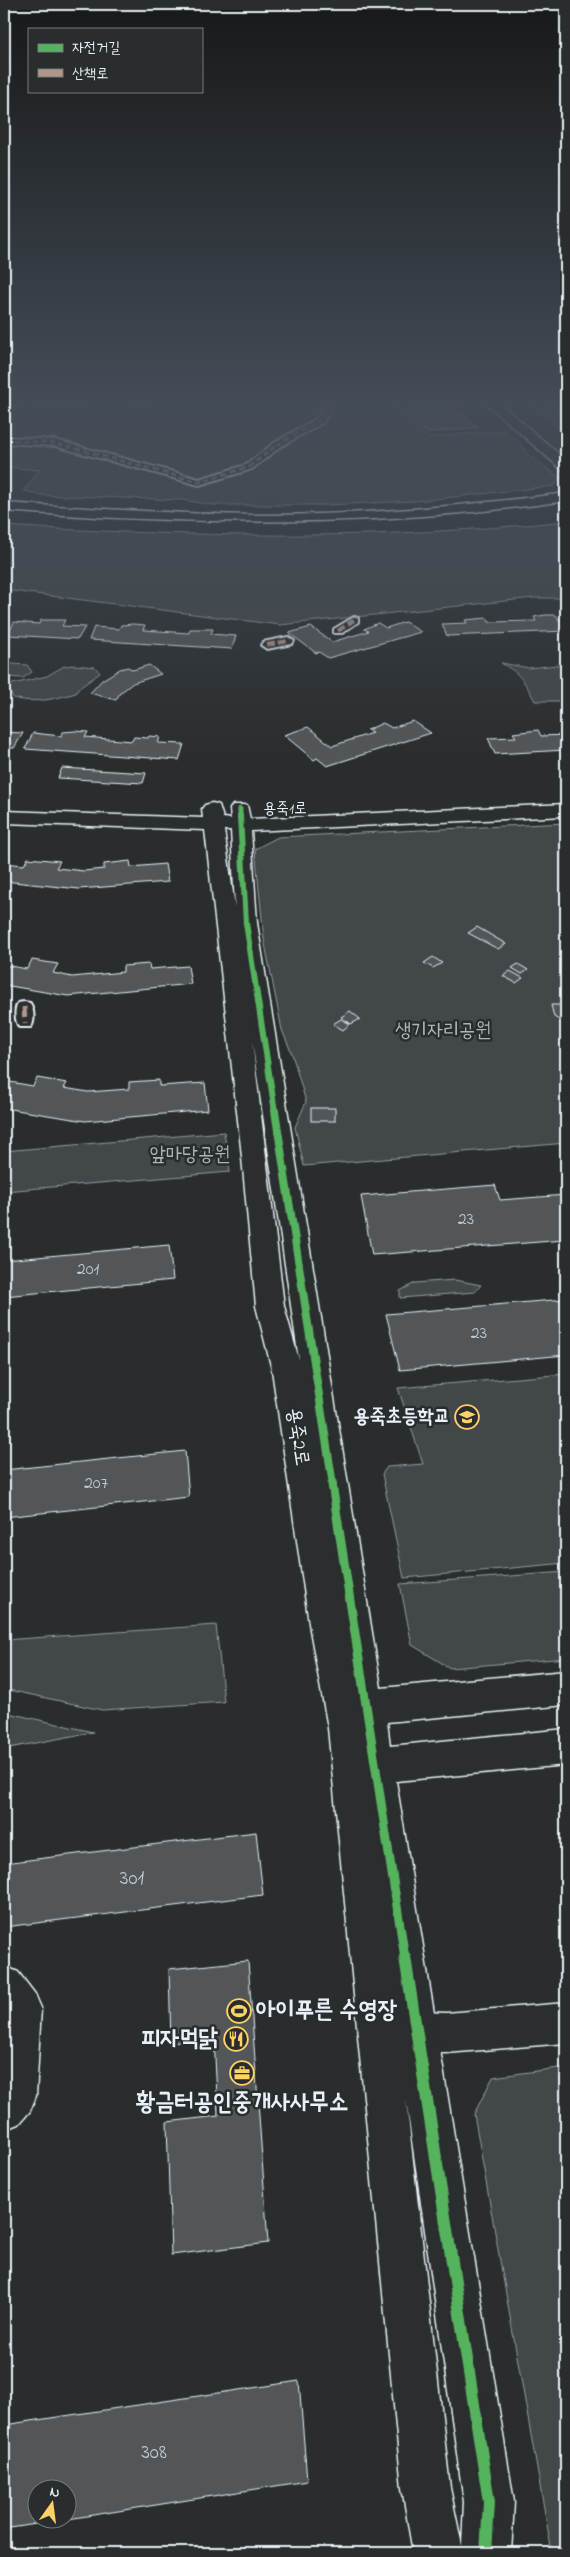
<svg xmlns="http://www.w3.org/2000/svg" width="570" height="2557" viewBox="0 0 570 2557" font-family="'Indie Flower','Poor Story',sans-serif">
<rect width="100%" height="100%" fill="#2a2d2e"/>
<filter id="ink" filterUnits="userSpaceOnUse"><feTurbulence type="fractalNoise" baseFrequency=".02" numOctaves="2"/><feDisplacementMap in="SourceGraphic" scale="10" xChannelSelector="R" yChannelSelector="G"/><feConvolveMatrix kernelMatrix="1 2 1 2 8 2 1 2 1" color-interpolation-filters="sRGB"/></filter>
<g filter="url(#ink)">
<g fill="#424648" stroke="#959ca0">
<polygon points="4,401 441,401 397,406 428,438 503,430 519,442 526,453 560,478 554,486 416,501 325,505 213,505 183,500 38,495 24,490 40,470 4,467"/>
<polygon points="523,401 541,401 566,420 566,433"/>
<path d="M566,521V598H534L280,625L4,590V526C190,537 380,541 566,521Z"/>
<path d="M501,663L529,668L557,665L566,668V701H535C524,681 521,674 501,663Z"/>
<polygon points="12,664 27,665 32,672 23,678 4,677 4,667"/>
<path d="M74,665L95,667L100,673L78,689L76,693C54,699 35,704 13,698L8,687L13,684L47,676L64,666Z"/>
<polygon points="566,823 566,1143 304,1166 295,1127 306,1102 292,1054 282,1030 264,939 255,849 278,837"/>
<polygon points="224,1132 230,1172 4,1191 4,1151"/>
<polygon points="455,1280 481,1285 475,1292 400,1298 400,1291 415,1283"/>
<polygon points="566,1374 566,1563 404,1578 382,1474 387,1467 423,1464 398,1388"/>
<polygon points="566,1572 566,1658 450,1668 412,1645 400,1584"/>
<polygon points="216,1625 224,1702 102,1710 4,1689 4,1640"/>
<polygon points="4,1712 93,1732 4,1749"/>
<polygon points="566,2067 566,2553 552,2553 474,2114 493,2077"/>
</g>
<path fill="#63686b" stroke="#989fa3" d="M4,401H151L146,407C129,400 106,401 88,404C83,405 78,408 73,408C50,409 27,403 4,405Z"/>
<g fill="#535759" stroke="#e8f1f8">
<polygon points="457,401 462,406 452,407 478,427 427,433 408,414 417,413 410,406"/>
<polygon points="545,401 566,403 566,417"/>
<polygon points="545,615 556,615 559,620 566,619 566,631 447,636 442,624 467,623 465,620 487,618 489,622 536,621 534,617"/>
<polygon points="41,620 65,620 62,626 85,627 78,639 8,635 14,622 39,624"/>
<polygon points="405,622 421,632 328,658 319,652 316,653 289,633 311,627 332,642 369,631 364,629 378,623 386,628"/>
<polygon points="133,624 145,625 143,630 189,633 190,629 213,629 211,634 236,636 232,649 89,640 94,627 119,629 121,625"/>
<polygon points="149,665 161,674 133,683 120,693 116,700 90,693 102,680 120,669 128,667 133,670"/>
<polygon points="413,721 431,733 327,766 317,758 314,760 284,735 308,727 332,746 372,733 367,730 383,723 392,728"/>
<polygon points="538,730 541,736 566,735 566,750 495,754 488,738 516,737 513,733"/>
<polygon points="75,731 88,732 85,737 132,741 134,737 148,738 149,736 160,737 158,743 184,744 179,760 25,749 33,733 61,736 63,732"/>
<polygon points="4,732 23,733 14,748 4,748"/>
<polygon points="62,768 146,773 143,783 58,778"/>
<polygon points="28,858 60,861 56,868 84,871 104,869 104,864 130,861 131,867 165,864 168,882 79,889 4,881 4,863 24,865"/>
<polygon points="477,927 506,944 498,949 468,933"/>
<polygon points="433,957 442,963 433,968 424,963"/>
<polygon points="32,960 58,964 53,973 72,977 123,972 123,966 149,964 150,969 188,966 191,984 68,996 4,985 4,965 27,969"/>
<polygon points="518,964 528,970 522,974 512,968"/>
<polygon points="510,971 523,978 516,983 503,976"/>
<polygon points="551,1005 566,1005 566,1024 554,1017"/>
<polygon points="350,1011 360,1019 351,1024 341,1017"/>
<polygon points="341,1019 350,1024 343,1030 333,1024"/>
<polygon points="37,1078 67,1083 64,1088 88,1092 129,1089 129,1082 159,1080 159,1086 205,1083 208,1110 85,1121 4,1108 4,1081 33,1086"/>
<rect x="311" y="1108" width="24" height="13"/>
<polygon points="495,1185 500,1200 566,1195 566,1243 565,1240 372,1255 361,1196"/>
<polygon points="169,1245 173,1280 4,1296 4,1260"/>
<polygon points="566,1299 566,1355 400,1370 386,1314"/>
<polygon points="185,1451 189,1497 4,1517 4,1470"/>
<polygon points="256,1832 263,1895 4,1927 4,1863"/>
<polygon points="248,1961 268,2243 171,2255 167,2122 218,2116 214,2038 171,2043 169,1969"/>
<polygon points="299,2381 307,2481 68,2519 68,2490 38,2490 38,2520 62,2520 4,2529 4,2425"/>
</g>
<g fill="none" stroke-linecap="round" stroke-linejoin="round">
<g stroke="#e8f1f8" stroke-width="4">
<g id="pedestrian">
<polygon points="321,401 329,401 331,411 322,423 280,447 252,469 199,485 55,446 4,443 4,437 55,440 199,479 246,465 274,443 316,419 323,411"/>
<polygon points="354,617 358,618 358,622 342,633 334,633 334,629"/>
<polygon points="288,637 294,641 292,644 267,649 261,645 263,642"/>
<path d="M24,1002L30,1003C34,1009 35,1021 31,1027H19C15,1021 14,1009 18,1003Z"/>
</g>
</g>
<g stroke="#e8f1f8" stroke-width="3">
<g id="minor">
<polygon points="4,1966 18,1972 35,1994 41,2008 36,2096 30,2111 19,2124 4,2130"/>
<polygon points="566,2003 566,2043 446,2053 417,2052 403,2046 397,2032 403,2018 417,2012 446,2013"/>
</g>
</g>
<g stroke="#e8f1f8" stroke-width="3">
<g id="tertiary">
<polygon points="483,401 497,401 566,460 566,470 561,469"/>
<path d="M212,803L219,805L223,818L231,819L230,809L233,805H247L250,819L566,804V816L251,831L257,923L381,1688L566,1671V1705L387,1722L390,1746L566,1729V1765L396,1781L514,2502L511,2553H413L402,2488L328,1728L310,1630L272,1370L256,1306L241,1147L205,830L4,823V811L203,818L202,809L205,805ZM224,830H231L235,907ZM252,1040L299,1360L284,1306ZM406,2099L464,2502L462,2546L450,2488Z"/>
</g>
</g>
<g stroke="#e8f1f8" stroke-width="3">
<path id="secondary" d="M566,493V501C379,528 192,525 4,511V503C90,508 175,514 261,515C363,515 465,506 566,493Z"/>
</g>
<use href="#pedestrian" fill="#2a2d2e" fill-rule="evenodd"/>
<use href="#minor" fill="#2a2d2e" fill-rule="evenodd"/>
<use href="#tertiary" fill="#2a2d2e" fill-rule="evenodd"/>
<use href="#secondary" fill="#2a2d2e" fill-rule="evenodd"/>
<polyline stroke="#b2968c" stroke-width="3" stroke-dasharray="6 3" stroke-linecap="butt" points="4,440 55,443 199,482 249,467 277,445 319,421 327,411 325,401"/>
<g stroke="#b2968c" stroke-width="4" stroke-dasharray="8 4" stroke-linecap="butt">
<polyline points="338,631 354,620"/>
<polyline points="267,645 288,641"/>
</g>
<polyline stroke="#b2968c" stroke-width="5" stroke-dasharray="10 5" stroke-linecap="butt" points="24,1007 25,1023"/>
<g stroke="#2a2d2e" stroke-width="7">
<polyline id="cycleway-far4" points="240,809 240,818"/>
</g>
<g stroke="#2a2d2e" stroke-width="9">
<polyline id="cycleway-far3" points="240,816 246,923 275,1112"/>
</g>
<g stroke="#2a2d2e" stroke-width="11">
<polyline id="cycleway-far2" points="275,1111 333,1485"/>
</g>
<g stroke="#2a2d2e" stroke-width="12">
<polyline id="cycleway-far1" points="332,1484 405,1958"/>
</g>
<g stroke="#2a2d2e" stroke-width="15">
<polyline id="cycleway" points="405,1957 489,2502 486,2553"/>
</g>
<use href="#cycleway-far4" stroke="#56b35d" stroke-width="5"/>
<use href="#cycleway-far3" stroke="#56b35d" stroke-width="6"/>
<use href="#cycleway-far2" stroke="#56b35d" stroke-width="8"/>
<use href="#cycleway-far1" stroke="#56b35d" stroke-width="9"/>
<use href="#cycleway" stroke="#56b35d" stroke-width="12"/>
</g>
</g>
<linearGradient id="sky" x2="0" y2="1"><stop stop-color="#171919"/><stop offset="0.53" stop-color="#444c57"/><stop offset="1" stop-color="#444c57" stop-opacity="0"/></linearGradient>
<rect width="570" height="759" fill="url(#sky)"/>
<defs>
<g id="school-ring" transform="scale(1.25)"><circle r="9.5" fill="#2a2d2e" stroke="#ffd166" stroke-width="1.5"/><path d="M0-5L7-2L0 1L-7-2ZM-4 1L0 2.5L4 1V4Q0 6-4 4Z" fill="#ffd166"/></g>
<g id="stadium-ring" transform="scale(1.25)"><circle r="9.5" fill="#2a2d2e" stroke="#ffd166" stroke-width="1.5"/><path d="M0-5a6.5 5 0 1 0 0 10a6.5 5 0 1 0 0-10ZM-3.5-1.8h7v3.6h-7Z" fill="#ffd166"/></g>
<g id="restaurant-ring" transform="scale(1.25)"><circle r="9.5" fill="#2a2d2e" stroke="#ffd166" stroke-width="1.5"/><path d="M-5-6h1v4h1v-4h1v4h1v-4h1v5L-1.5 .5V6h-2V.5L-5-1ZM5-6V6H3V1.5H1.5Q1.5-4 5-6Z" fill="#ffd166"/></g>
<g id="office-ring" transform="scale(1.25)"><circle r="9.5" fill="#2a2d2e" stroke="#ffd166" stroke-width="1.5"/><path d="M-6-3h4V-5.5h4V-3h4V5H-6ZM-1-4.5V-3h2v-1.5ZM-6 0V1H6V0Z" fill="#ffd166"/></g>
</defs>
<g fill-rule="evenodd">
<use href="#school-ring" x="467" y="1417"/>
<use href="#stadium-ring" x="239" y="2011"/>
<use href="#restaurant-ring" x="236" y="2039"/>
<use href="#office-ring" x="242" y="2073"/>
</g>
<g text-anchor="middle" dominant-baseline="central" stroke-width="5" stroke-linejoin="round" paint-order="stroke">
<g font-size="16" fill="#e8f1f8" stroke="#2a2d2e">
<text x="285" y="809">용죽1로</text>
</g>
<g font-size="18" fill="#c3cad0">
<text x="466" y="1220">23</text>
<text x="88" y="1270">201</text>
<text x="479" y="1334">23</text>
<text x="96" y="1484">207</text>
</g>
<g font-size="20" fill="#aeb5ba" stroke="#2a2d2e">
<text x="443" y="1031">생기자리공원</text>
<text x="190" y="1155">앞마당공원</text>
</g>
<g font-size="20" font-weight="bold" fill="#e8f1f8" stroke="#2a2d2e" text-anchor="end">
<text x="450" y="1417">용죽초등학교</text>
</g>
<g font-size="20" fill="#e8f1f8" stroke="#2a2d2e">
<text transform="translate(297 1437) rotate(81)">용죽2로</text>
</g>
<g font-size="21" fill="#c3cad0">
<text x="132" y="1879">301</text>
<text x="154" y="2453">308</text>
</g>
<g font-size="24" font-weight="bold" fill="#e8f1f8" stroke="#2a2d2e" text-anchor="start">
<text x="256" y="2011">아이푸른 수영장</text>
<text x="218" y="2039" text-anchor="end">피자먹닭</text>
<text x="242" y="2103" text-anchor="middle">황금터공인중개사사무소</text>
</g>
</g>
<rect width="570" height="2557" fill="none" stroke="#2a2d2e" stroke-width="20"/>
<rect x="10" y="10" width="550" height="2537" fill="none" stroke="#e8f1f8" stroke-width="2" filter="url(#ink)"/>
<rect x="28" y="28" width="175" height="65" fill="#2a2d2e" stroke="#767b7f"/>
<rect x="38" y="44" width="25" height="8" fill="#56b35d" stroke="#767b7f"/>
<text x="72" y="52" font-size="15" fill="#e8f1f8">자전거길</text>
<rect x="38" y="69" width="25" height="8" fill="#b2968c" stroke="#767b7f"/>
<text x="72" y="78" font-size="15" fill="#e8f1f8">산책로</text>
<g transform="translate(52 2504) rotate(14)"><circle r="24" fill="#2a2d2e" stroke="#767b7f"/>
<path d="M0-4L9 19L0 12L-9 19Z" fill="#ffd166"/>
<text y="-8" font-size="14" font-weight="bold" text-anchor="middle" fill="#e8f1f8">N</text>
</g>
</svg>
